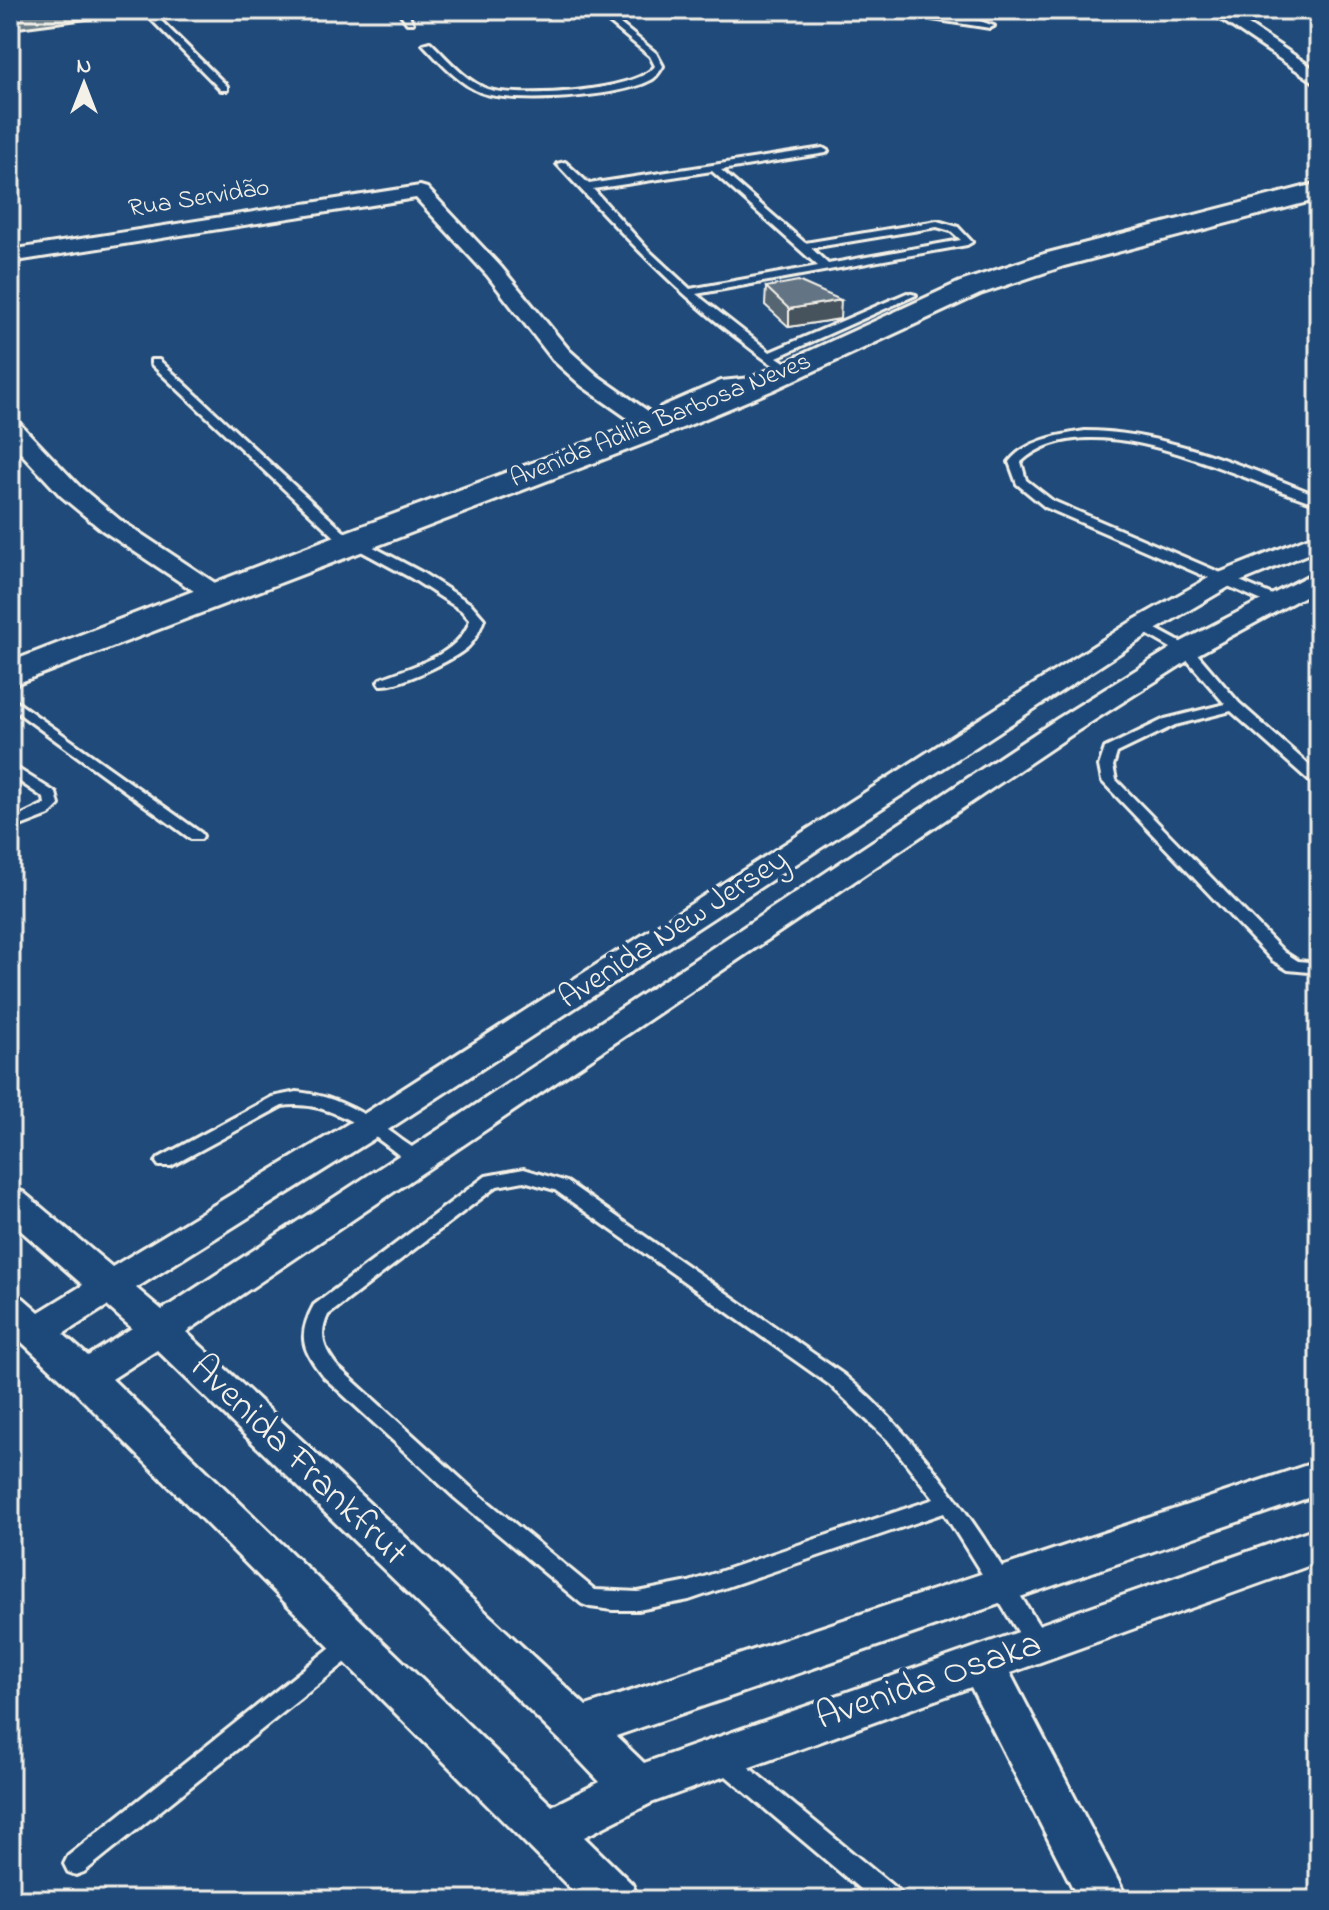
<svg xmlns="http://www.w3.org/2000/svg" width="1329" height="1910" viewBox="0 0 1329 1910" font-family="'Indie Flower',sans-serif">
<rect width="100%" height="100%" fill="#1f4a7a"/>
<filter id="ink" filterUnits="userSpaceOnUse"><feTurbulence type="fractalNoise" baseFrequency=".0125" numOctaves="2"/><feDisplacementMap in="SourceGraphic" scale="16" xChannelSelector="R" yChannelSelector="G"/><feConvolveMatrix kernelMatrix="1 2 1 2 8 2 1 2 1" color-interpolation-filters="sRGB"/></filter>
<g filter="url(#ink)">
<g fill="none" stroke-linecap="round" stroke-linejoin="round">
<polyline stroke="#8eaac0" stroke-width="5" points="10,12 26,10"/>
<g stroke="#f4f1e8" stroke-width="6">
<g id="lane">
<polygon points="142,10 150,10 227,86 227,90 221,90"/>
<polygon points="398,10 406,10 413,23 407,23"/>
<path d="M594,10H603L656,53L663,66C660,71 657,77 651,80C621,97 512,105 480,92C458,83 439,61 423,44L430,42C447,58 465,81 487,89C517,99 637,92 655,66L650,56Z"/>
<polygon points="909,10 980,21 994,26 990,28 932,19"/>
<path d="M823,148L828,151L826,153L721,170L805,243L937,221L958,227L972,242L967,245L696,294L770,352L907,293L916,295L777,357L795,369L796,371L791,374C773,367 755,352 740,340C672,289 615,226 557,164L565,162L589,184ZM712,171L818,266L690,289L647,249L593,189ZM937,227L951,231L961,240L828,264L811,248Z"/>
<path d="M151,360H159L343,531L421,572L471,604L484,619C480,630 476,639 468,647C453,660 399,687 380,685L378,682L380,679C412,666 459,656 470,620L461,610L411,578L335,537L151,364Z"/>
<path d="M1085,431C1164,431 1247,468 1319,496V504C1242,482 1092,397 1021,462L1026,480L1053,501L1277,597V603H1267L1045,507L1017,484L1009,462C1026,440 1060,435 1085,431Z"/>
<polygon points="1143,622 1193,649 1239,703 1319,774 1319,786 1314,785 1231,711 1175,725 1117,753 1113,766 1116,780 1284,952 1298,961 1319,963 1319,973 1288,970 1272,960 1102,781 1099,766 1105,748 1165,719 1225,704 1183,655 1138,629 1136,626"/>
<polygon points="10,697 201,833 203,836 201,839 191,839 10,707"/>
<polygon points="10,764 56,793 59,805 49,815 10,830 10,821 45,804 44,798 10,775"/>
<path d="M297,1092C338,1096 371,1116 403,1141C412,1147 421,1153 427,1161L424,1165H412C374,1136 333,1098 282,1106L171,1166H159L156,1162L159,1158L272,1097Z"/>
<path d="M524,1169L567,1182L844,1375C930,1447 987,1542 1046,1637L1049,1644L1046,1651L1038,1653L1030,1651L944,1513L689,1600L638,1610H613L590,1607L582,1604L455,1498L324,1377C302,1350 297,1336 314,1305L486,1176ZM524,1181L555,1190L830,1385L888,1440L934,1499L689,1582L638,1592L595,1590L469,1486L338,1367C324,1350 318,1336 328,1315L497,1186Z"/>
<polygon points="353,1634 361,1636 364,1643 361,1650 84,1872 76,1875 68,1872 64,1864 68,1856 345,1636"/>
<polygon points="721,1748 729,1751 900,1892 903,1900 873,1900 713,1765 710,1758 713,1751"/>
</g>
</g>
<g stroke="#f4f1e8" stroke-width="6">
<g id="street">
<polygon points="1207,10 1226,10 1319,72 1319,85"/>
<polygon points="420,186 427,188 501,267 569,350 598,376 655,416 658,421 655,426 639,426 582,386 553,360 487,275 416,198 10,262 10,250"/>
<polygon points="762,377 770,379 773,384 770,389 733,392 669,419 661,417 658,412 661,407 721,381"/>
<polygon points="10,420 18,422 79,486 120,520 224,589 228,594 224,599 206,599 102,530 61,496 10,441"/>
<path d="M1319,533V549L1232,585L1152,632L383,1133L136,1288L162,1310L444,1126L1057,719L1181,642L1319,570V588L1200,653L1077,731L186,1332L586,1706L1319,1461V1494L616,1736L644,1763L1319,1527V1562L1010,1673L1128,1900H1079L971,1687L651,1803L584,1837L632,1884L639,1900H582L71,1388L10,1331V1294L23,1298L39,1312L83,1285L10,1221V1188L23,1192L112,1267L359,1117L1134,620L1214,575ZM107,1306L132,1328L88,1356L63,1334ZM157,1350L563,1743L600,1782L552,1806L112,1379Z"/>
</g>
</g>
<g stroke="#f4f1e8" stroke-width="6">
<polygon id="secondary" points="1319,183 1319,199 1064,266 980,294 773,390 651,441 10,686 10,662 338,535 629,427 751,378 960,282 1044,254"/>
</g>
<g stroke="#f4f1e8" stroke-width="6">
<polygon id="primary" points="44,10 105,10 94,17 10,28 10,14"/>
</g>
<use href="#lane" fill="#1f4a7a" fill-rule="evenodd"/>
<use href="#street" fill="#1f4a7a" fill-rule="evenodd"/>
<use href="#secondary" fill="#1f4a7a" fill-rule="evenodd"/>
<use href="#primary" fill="#6b7e8b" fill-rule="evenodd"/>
</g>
<polygon fill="#566572" stroke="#f4f1e8" stroke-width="2" points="766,287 840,319 789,327 765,305"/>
<polygon fill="#46525c" stroke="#f4f1e8" stroke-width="2" points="841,300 840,319 789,327 789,309"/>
<polygon fill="#647584" stroke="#f4f1e8" stroke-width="2" points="798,281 841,300 789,309 766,287"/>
</g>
<g text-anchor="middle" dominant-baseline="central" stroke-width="8" stroke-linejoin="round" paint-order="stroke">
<g font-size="26" fill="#f4f1e8" stroke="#1f4a7a">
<text transform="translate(199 199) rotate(-9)">Rua Servidão</text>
<text transform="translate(661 421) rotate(-22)">Avenida Adilia Barbosa Neves</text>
</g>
<g font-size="32" fill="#f4f1e8" stroke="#1f4a7a">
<text transform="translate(674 930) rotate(-33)">Avenida New Jersey</text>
</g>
<g font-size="38" fill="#f4f1e8" stroke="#1f4a7a">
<text transform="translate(298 1461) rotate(44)">Avenida Frankfrut</text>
<text transform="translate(929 1682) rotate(-19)">Avenida Osaka</text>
</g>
</g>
<rect width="1329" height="1910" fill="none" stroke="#1f4a7a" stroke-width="40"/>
<rect x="20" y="20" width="1289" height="1870" fill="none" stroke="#f4f1e8" stroke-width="3" filter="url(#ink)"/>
<g transform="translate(84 84)" stroke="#1f4a7a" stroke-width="6" paint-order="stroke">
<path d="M0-6L14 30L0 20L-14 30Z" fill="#f4f1e8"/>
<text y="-12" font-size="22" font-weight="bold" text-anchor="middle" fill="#f4f1e8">N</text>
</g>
</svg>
